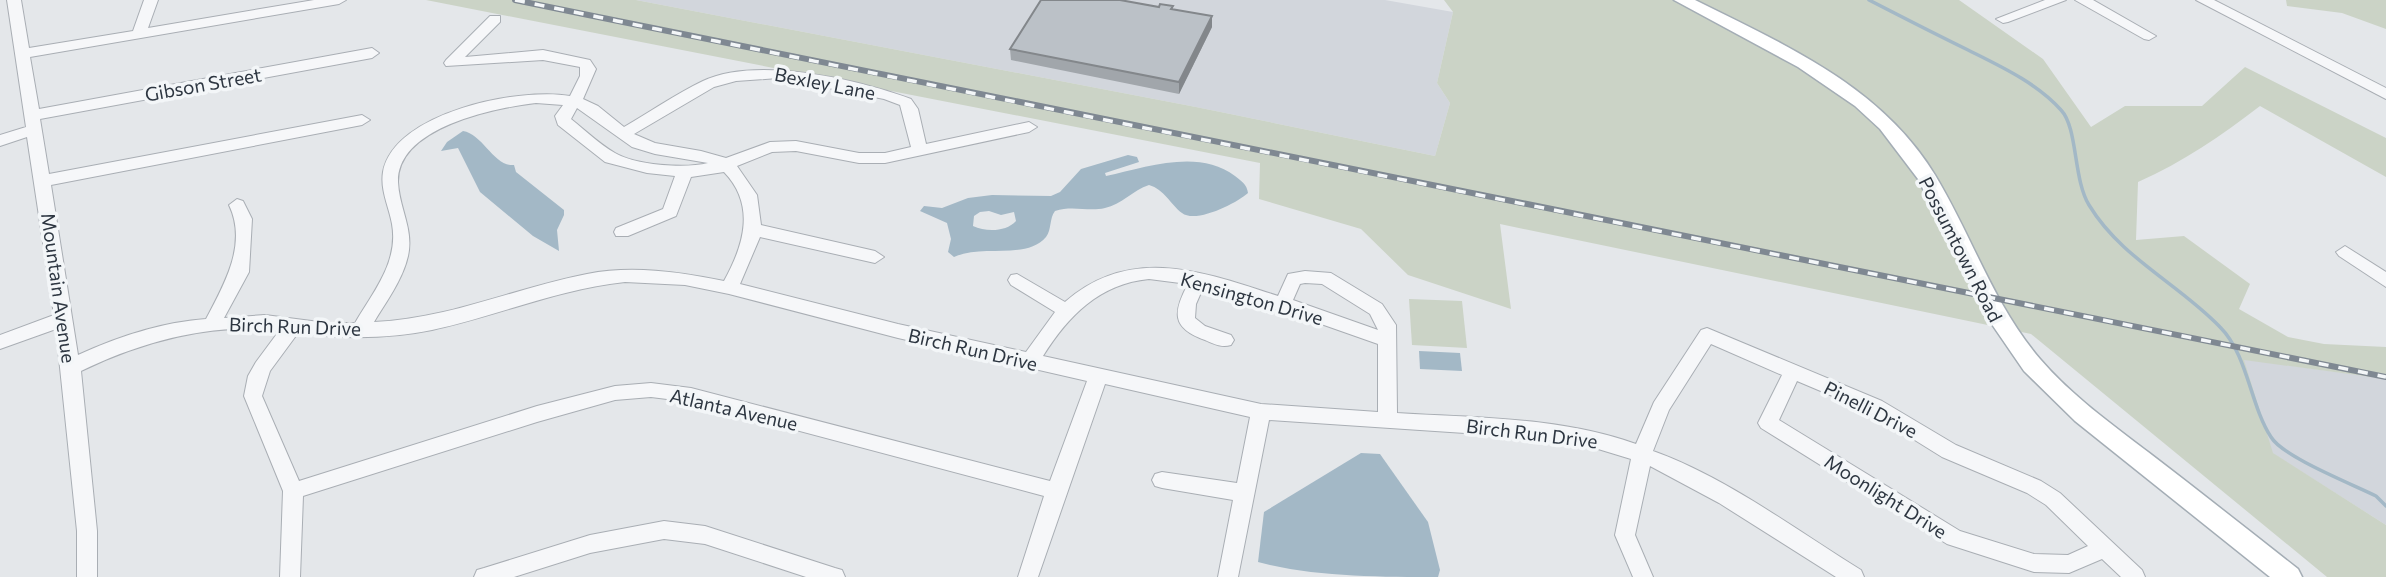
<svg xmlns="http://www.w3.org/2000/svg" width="2386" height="577" viewBox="0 0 2386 577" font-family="Commissioner,sans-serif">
<rect width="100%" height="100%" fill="#e4e7ea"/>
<g fill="#d2d6dc">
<polygon points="636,0 1385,0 1453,12 1437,83 1450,103 1435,156 1196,107"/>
<polygon points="2243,359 2386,379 2386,525 2272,453"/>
</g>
<g fill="#cbd3c6">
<path d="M426,0H636L1196,107L1435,156L1450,103L1437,83L1453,12L1444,0H1959L2043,59L2091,127L2125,106H2202L2245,67L2386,138V177L2260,106C2221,136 2183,162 2138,182L2136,240L2184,236L2250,284L2239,309L2288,337L2324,344L2386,347V379L2244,360L2273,453L2386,525V577H2327L2031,334L1500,224L1511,309L1408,275L1361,229L1259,199L1260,163Z"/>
<polygon points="2286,0 2386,0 2386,29 2342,13 2287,6"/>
<polygon points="1409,299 1462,301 1467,348 1412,345"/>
</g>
<g fill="#a3b8c6" fill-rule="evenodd">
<path d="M463,131C483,134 494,167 514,165L516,172L564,210V215L557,230L559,251L533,236L480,192L458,148L441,151L447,142Z"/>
<path d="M1128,155L1137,157L1139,162L1105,173L1106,176C1145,168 1198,148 1235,176C1241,181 1247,184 1248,193C1237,203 1196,224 1182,213C1171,205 1164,189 1149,185C1133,190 1121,205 1105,208C1088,212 1073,205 1055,211C1049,219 1052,229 1046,237C1027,260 983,244 954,257L948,252L951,239L947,223L920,211L924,206L942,208L968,198L992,195L1051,196L1060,192L1081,169ZM989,211L1001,215L1014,212L1016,221C1006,232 986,232 973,226L974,216L980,212Z"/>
<polygon points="1419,351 1460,353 1462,371 1420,369"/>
<path d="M1361,453L1380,454L1428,522L1440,570L1438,577C1380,577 1313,577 1258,562L1264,512Z"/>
</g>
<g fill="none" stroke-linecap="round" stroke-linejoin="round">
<path stroke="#a3b8c6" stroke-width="3.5" d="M1869,0C1902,17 1935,34 1968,50C2000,66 2037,83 2061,110C2078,128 2073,179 2089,205C2121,258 2179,284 2220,327C2248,355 2250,405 2271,437C2283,457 2352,484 2376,496L2386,506"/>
<g stroke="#a9aeb4" stroke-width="2">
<g id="minor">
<path d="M7,0H21L29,48L133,31L144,0H158L148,28L314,0H346L339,4L30,57L39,109L372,48L379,53L372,58L40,119L49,174L362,115L370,120L362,125L51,185L78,355C117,337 163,322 206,319C224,285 248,244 229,205L237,199L243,201L252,219L249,272L224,318L265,315L327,323H355C373,292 399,262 392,224C389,207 380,190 383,172C394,112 520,87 570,96L580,76V67L543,60L446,66L444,63L446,60L490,16H500V22L465,57L543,50L590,60L596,69L583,99L598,106L624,127C650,112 676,94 703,81C756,56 857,79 911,99L918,109L926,144L1029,122L1037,127L1029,132L885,163H859L796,151L772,152L737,166L757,195L761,225L875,251L884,257L875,263L760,237L740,284L898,324L1026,352L1055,312L1011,285L1008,280L1011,275L1017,274L1065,302C1131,244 1204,272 1278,296L1288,274L1305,271L1331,273L1382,304L1396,325L1397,413C1476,418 1561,417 1636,444L1654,402L1701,330L1707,328L1882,401L1956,445L2041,481L2060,493L2142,570L2145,577H2121L2102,559L2069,573L2034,572L1947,544L1761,428L1758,423L1782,375L1711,344L1669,410L1653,451C1726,477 1796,530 1861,570L1864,577H1836L1719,503L1650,466L1635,535L1653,577H1633L1615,535L1631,459L1585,445L1525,437L1269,420L1238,577H1218L1233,500L1162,488L1155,486L1152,480L1155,474L1162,472L1237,483L1250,417L1105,384L1038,577H1018L1044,496L691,402L651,397L615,400L537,422L303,496L300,577H280L283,491L244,396L248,376L256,362L279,331C212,322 141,342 81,371L97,531V577H77V531L56,329L0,349V335L54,315L27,137L0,146V135L26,127ZM778,78L884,99L900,105L911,147L885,153H859L796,141L770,142L726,158L701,151L655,143L634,134L714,87L736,81ZM536,103L563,105L555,116L558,125L605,162L647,173L675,176L663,209L616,228L614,232L616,236H628L676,216L691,177L724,172C756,205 744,245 724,281C680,272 632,265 587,274C515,288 448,319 374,322C386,302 403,279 408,256C414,229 399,208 398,182C397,127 495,108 536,103ZM577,108L632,147L655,154L708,163C684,169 636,165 615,153C599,144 585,130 571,119ZM1149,279L1188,284C1173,312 1171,328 1205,340C1214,344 1222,348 1231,345L1234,340L1231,335L1205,326L1195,318L1196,304L1203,288L1287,312L1378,344V412L1261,404L1043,356C1068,316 1099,284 1149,279ZM625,282L685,285L729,294L898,338L1087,381L1050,481L691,388L651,383L615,386L537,406L299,481L262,396L270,371L298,333C342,339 388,339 432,330C497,316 558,289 625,282ZM1305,283L1322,284L1370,314L1378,330L1293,300L1300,284ZM1797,381L1868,411L1942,457L2027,493L2046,505L2088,546L2068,555L2034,554L1960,531L1779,420Z"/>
<polygon points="2045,0 2066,0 2008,22 2003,23 1996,19"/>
<polygon points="2075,0 2093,0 2156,36 2149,40 2144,39"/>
<polygon points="2196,0 2214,0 2386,88 2386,99"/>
<polygon points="2345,246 2386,272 2386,287 2339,256 2336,252"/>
<polygon points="664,521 705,526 835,568 842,570 845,577 806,577 705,544 664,539 590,553 514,577 474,577 477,570 484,568 590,535"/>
</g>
</g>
<g stroke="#a4adb5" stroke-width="3">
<path id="major" d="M1674,0H1695C1785,45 1881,86 1935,175C1972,236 1993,304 2040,359C2071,395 2110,423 2148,452C2198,490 2248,530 2298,569L2302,577H2270L2075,421L2024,371L1989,320L1918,179L1880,129L1855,106L1798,67Z"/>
</g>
<use href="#minor" fill="#f6f7f9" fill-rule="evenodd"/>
<use href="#major" fill="#fff" fill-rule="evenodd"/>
<g stroke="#7f8892" stroke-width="6">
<path id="rail" d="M515,0C1138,128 1762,251 2386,377"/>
</g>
<use href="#rail" stroke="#f3f6f8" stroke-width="3.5" stroke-dasharray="10" stroke-linecap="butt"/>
</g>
<polygon fill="#a1a6ab" points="1173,6 1173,10 1212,27 1179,94 1011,60 1010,49 1159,7"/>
<polygon fill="#83878b" points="1212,16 1212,27 1179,94 1179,82"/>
<polygon fill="#bbc1c7" stroke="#83878b" stroke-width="2" points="1041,0 1120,0 1159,7 1160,4 1173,6 1171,9 1212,16 1179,82 1010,49"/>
<g text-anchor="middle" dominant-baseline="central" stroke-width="7" stroke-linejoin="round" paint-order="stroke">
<g font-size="19" fill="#2d3641" stroke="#f3f6f8">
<text transform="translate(825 83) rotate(11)">Bexley Lane</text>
<text transform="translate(203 84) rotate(-10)">Gibson Street</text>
<text transform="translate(1961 249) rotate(63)">Possumtown Road</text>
<text transform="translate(59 288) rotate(82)">Mountain Avenue</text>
<text transform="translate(1252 298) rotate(16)">Kensington Drive</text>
<text transform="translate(295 326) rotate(2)">Birch Run Drive</text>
<text transform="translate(973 349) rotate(13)">Birch Run Drive</text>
<text transform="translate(734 409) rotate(13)">Atlanta Avenue</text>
<text transform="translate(1871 409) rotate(27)">Pinelli Drive</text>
<text transform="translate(1532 433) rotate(7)">Birch Run Drive</text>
<text transform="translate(1886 496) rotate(32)">Moonlight Drive</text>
</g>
</g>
</svg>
